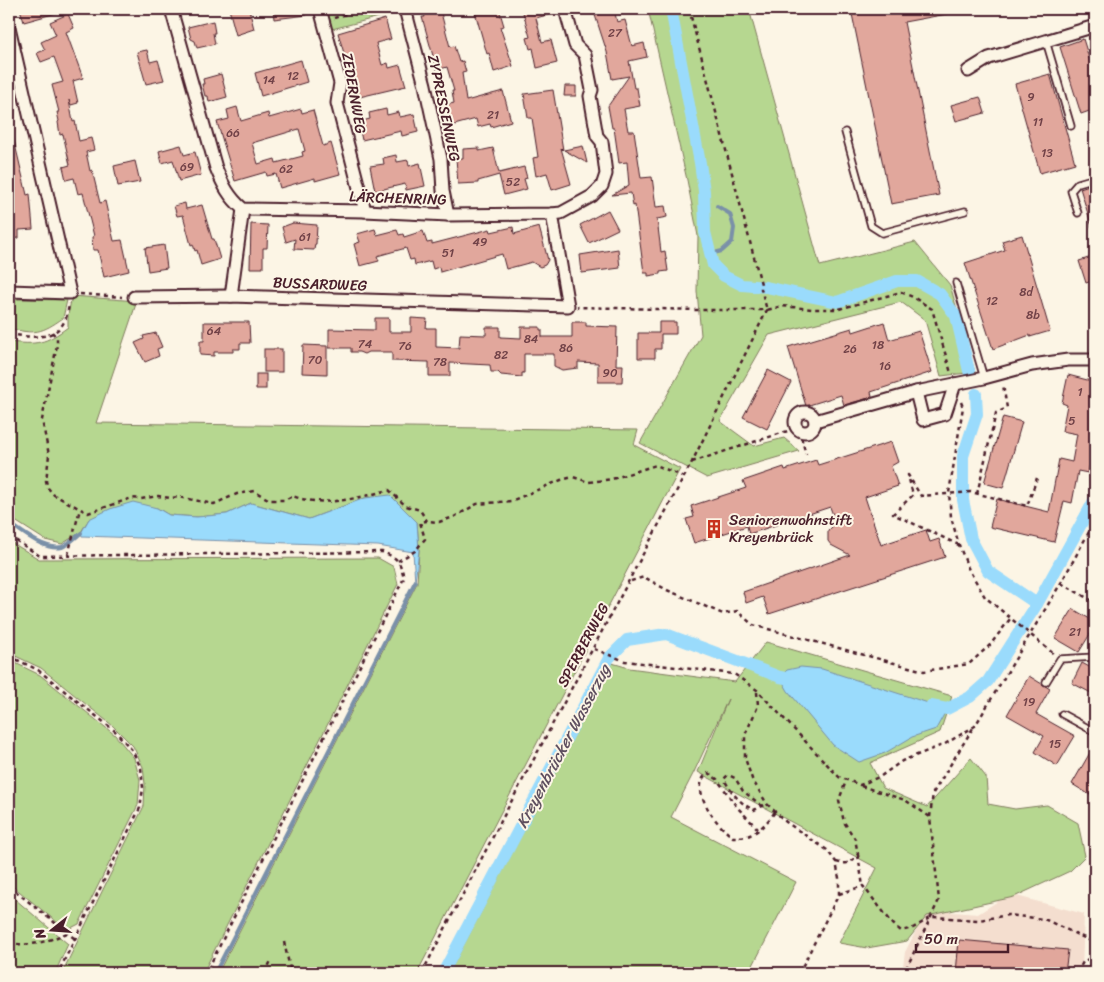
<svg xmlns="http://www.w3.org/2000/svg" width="1104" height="982" viewBox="0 0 1104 982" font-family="Sriracha,sans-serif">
<rect width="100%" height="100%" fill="#fcf5e5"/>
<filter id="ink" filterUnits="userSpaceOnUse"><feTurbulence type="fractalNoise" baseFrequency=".02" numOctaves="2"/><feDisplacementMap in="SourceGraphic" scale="10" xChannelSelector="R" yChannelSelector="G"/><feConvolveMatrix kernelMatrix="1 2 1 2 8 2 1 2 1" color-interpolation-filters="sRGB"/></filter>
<g filter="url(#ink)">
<polygon fill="#f4decf" points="1009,894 1084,914 1082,973 902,973 905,952 927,910 978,914"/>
<g fill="#b6d790" stroke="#807b5e">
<polygon points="337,9 396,9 391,14 332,29 328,13 337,10"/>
<polygon points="648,9 749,9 820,266 915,242 950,285 975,372 941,376 925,320 901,302 769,335 720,421 754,446 784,438 799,451 707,478 640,443 701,335 697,291 698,236 687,180"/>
<path d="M72,296L137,301L96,423L638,430L634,445L680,469L417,973H218L417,583L419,550L417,522L365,498L309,519L251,503L227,514L197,517L169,515L157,508L89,519L81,532L62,544L45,540L9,517V342C37,345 45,344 68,327V315Z"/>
<path d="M9,299L67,300L63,318C42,333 34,335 9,328Z"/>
<polygon points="9,541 39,559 378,558 394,567 398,584 203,973 62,973 144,806 145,784 143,767 133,746 113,726 41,668 9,653"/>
<polygon points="766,642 952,696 940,732 870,763 883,788 927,807 971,758 986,777 988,804 1015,809 1047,805 1078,823 1085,856 1070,871 1014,897 927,916 907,941 867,948 839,943 877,868 698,772 728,699 694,772 671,817 796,882 749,973 449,973 612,663 629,668 735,682"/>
<polygon points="9,660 40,675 115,735 134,758 140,780 138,805 79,924 71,928 64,928 9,883"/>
<polygon points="9,894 68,944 55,973 9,973"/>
</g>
<g fill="#9adbfc" stroke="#7a90a8">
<polygon points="390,495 417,522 419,550 415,582 413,552 378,546 82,536 81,533 89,519 110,509 133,502 157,508 169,515 197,517 227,514 251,503 309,519 365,498"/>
<polygon points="801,667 822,669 947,709 936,729 912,737 885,753 859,762 833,745 788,691 780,677 787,670"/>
</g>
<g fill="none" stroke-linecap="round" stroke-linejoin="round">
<g stroke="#7a90a8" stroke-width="4">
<polyline points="710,254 722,251 732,242 734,228 730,214 717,206"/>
<path d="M9,523C22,532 45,551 62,547C68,545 76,537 81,533"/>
<polyline points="215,973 415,582"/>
</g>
<g stroke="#9adbfc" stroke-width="12">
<polyline points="671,9 700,163 704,191 705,232 713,265 724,276 742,285 766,287 837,302 897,281 917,281 940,294 956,316 969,371"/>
<polyline points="976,394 977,414 963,456 963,500 971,539 988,571 1037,604"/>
<polyline points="931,706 947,709 970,697 988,681 1037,604 1095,499"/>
<polyline points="443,973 609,658 627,640 666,634 780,677 796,680"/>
</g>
</g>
<g fill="#e1a79c" stroke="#4a1f2b" fill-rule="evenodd">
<polygon points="20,9 59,9 60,12 24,22"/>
<polygon points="229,9 249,9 254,29 236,35"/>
<polygon points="273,9 306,9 307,15 274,19"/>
<polygon points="434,9 440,9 450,47 454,46 459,62 463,61 466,72 462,73 466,101 503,91 511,121 491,127 490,124 478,127 476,119 447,127 442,106 454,103 452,91 454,91 447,67 437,70 422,17 425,17 423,11"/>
<polygon points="489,9 499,9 504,26 500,27 513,66 494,72 489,53 487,54 475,12"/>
<polygon points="522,9 558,9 558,12 536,18 542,42 551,40 557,63 537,68 533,48 530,49 527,38 530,37"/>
<polygon points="593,9 614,9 617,22 625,20 632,46 644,43 647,57 629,61 634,88 637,88 640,106 624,109 628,131 634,131 641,178 652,177 656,207 665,206 667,217 657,219 661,252 665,251 668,271 660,272 660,274 648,276 648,273 644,273 635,205 633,206 631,193 612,195 629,185 627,162 619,163 614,128 612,128 608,106 629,76 612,79 607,52"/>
<polygon points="851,9 947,9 947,14 904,22 939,195 891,204"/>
<polygon points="68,14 74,28 66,32 83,78 73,81 78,103 71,105 69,100 73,122 75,121 79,141 91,138 94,150 86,152 90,171 92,170 100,203 105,201 114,241 122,240 129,271 104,277 98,250 93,250 92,237 94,236 83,193 78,194 74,178 66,180 63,167 70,165 63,134 60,135 58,122 59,121 57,112 59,112 52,85 63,82 54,57 41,62 37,53 45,50 41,42 56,35 50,22"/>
<polygon points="385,19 391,39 376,43 382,65 388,63 389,68 400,65 406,86 351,99 345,71 349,70 338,33"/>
<polygon points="213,21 215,33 213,33 215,44 197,48 195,41 191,39 188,27"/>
<polygon points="1083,39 1095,77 1095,109 1081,114 1060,47"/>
<polygon points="147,50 150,62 158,60 164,80 146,84 137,52"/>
<polygon points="301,60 307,82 261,96 255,73"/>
<polygon points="221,74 227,97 209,102 208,96 205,96 202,84 204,84 203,79"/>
<polygon points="1050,74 1075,163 1040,173 1015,84"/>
<polygon points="565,86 576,86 576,96 564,96"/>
<polygon points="553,90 563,150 561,148 571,184 552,190 547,173 536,176 533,158 538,157 532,118 528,118 524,94"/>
<polygon points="980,97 985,113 956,121 951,105"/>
<path d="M237,107L241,121L268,113L269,118L301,109L302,113L313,110L323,146L331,143L340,174L315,181V178L280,188L276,174L267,176L266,172L235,181L217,122L229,119L227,110ZM299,129L305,151L302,152L303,156L276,163L275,159L258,164L252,143Z"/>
<polygon points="386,109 387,115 399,112 400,117 414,114 418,132 402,136 401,131 362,140 358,122 370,119 369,113"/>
<polygon points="13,136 27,195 30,194 33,229 19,230 19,238 9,239 9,137"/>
<polygon points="181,145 184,155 195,152 201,175 179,181 173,160 162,163 159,151"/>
<polygon points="583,146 587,163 564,150"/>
<polygon points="479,148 479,151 493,148 499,173 524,167 527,178 524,179 527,189 504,195 499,175 478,181 478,183 458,184 456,158 463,158 463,149"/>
<polygon points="396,155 397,162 408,160 409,166 420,163 425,186 406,190 405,184 375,191 370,166 384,164 383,158"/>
<polygon points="135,161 140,182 118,186 114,166"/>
<polygon points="1095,183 1095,229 1093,230 1080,188"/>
<polygon points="185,203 186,209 202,205 212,239 214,239 220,259 201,265 197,250 195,251 193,244 191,245 183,215 177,216 174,206"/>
<polygon points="608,210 618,229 589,243 580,225"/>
<polygon points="293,223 317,225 316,244 315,244 314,250 294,249 295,239 286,242 282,227"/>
<polygon points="251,224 268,225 267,248 263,248 263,268 250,268"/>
<polygon points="513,227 514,234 539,227 548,260 545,265 540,267 532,262 506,269 502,254 440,272 439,267 433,269 431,261 415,265 414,259 410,260 406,248 377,256 379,261 360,266 354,244 360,242 357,234 375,229 377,235 397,230 399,235 403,234 404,237 423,231 427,243 432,242 432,244 490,229 491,232"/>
<polygon points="1022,235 1050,331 1030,337 1030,335 993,349 965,263 1005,250 1002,241"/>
<polygon points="164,245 167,268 148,271 145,248"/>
<polygon points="618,249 620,268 582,273 580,255"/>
<polygon points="1095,256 1095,280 1086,283 1079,261"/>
<polygon points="375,318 389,318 389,332 411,332 411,318 427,319 426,328 436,328 436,347 459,348 460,334 486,335 486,327 500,327 500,337 521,338 521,327 540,327 540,330 542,330 542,337 572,337 572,322 586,322 586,326 617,327 616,365 623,365 622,382 598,382 598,363 578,362 578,368 562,370 554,366 554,354 524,354 524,373 522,373 522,377 501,375 498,372 491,372 490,365 450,363 450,376 429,376 429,362 392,361 392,352 368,352 364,354 359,352 351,352 351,348 329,348 329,329 375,330"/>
<polygon points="204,322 249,322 250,343 240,343 240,349 233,349 233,352 214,352 214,356 200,355 200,341 204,341"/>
<polygon points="659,322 676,322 676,334 661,334 661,349 655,349 655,358 638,358 638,333 659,333"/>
<polygon points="884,322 889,340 919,331 932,372 871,392 872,397 844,405 841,395 806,406 788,347 852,328 853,332"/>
<polygon points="156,333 162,347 157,349 159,356 145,362 135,343 144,339 143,336"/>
<polygon points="303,345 327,346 327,374 302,373"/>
<rect x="264" y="349" width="18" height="23"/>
<polygon points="768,370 791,382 767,429 743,417"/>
<rect x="256" y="374" width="10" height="15"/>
<polygon points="1068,375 1095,382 1095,402 1092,415 1095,415 1095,437 1088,473 1078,471 1072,503 1064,501 1054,542 990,527 997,499 1049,512 1059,459 1072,462 1077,434 1062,431 1067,405 1062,403"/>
<polygon points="1003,417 1022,422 1003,488 984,483"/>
<polygon points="891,442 898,462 891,466 898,486 865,497 881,545 926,530 930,542 939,539 945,557 769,614 763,597 746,603 743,592 850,555 831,545 828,541 828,531 836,523 830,507 749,534 747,526 694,543 686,519 694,517 691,506 746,488 743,481 784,467 785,470 816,460 818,465"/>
<polygon points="1073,609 1095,622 1095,626 1079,652 1055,638"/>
<polygon points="1082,663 1095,670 1095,695 1072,683"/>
<polygon points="1029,676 1050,689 1036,714 1075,736 1057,766 1035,752 1044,736 1007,715"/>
<polygon points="1095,744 1095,798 1072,784"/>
<polygon points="959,940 1068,950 1065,973 956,973"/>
</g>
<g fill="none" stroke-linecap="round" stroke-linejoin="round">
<g stroke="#4a1f2b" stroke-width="9">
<g id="service">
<polyline points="1046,41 1071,126"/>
<polyline points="845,132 871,226 882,233 965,211"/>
<polyline points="1078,213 1071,191 1078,183 1095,178"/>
<polyline points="956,283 984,378"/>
<polyline points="1046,682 1060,659 1095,657"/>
<polyline points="1062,714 1095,732"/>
</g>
</g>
<g stroke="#4a1f2b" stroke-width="15">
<g id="minor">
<path d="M171,9L216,168C223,185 229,197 243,209L365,211L448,215L552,214L561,213L592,196L602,186L606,174L602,142L597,136L590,96L592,90L585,55L575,45L565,9"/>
<polyline points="320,9 340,83 337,103 365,211"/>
<polyline points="405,9 425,85 441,159 443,191 448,215"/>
<polyline points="9,27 70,293 9,291"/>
<polyline points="968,71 989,58 1095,26"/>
<polyline points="231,296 243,209"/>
<polyline points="134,297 231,296 568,306 552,214"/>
<polyline points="916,392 923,420 945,414 955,384"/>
<circle cx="805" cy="422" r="10"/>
<polyline points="815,421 916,392 984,378 1032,365 1068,360 1095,360"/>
</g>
</g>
<g stroke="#4a1f2b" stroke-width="2.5" stroke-dasharray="4 4" stroke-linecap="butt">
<polyline points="689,9 761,284 761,289 767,310 782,306 812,309 839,309 901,292 913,297 932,309 951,373"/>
<polyline points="334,18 361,9"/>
<polyline points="80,294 122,297"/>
<path d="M52,332L57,338V345L42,420L49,455L46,481L48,488L54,495L88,513L132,498L141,499L158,496L170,498L178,497L214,504L237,494L254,491L270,500H284L293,496C324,508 357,498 389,490L406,506L420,510L427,521"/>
<path d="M9,334C38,339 66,341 69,303"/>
<polyline points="961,402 963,407 949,493 951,517 959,545 968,568 985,597 1055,655"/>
<polyline points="799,430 806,454"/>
<polyline points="692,462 797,428"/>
<polyline points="977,494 996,413 1007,408 1003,385"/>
<path d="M9,536L40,556L382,552C398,558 400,561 404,578L206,973"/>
<polyline points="959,545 893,514 913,495 908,475 921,496 971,492 1027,506 1037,478"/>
<polyline points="68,555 80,509"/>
<polyline points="398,561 415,551 425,539 420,522 427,521 439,522 454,517 477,504 511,501 561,480 573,477 589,482 612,479 656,465 684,477"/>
<polyline points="631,581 644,577 667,590 723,614 737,611 753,625 924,671 969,664 990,645 1010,619"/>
<polyline points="1061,583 1091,600"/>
<polyline points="594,649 625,661 734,674 757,690 839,777 860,785 881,776 902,761 945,744 975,726 1061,583 1095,521"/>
<polyline points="9,656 38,670 115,731 132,750 141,768 143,788 140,808 58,973"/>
<polyline points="757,692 758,706 745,735 745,758 752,779 767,804 786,822 827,850 836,862 839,878 839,894 799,973"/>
<polyline points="861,786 905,800 930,817 939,900 904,973"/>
<path d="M762,806L743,791L735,778L728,775L724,779C731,792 740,804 754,810L767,804"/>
<polyline points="930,817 933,793 973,728"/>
<path d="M758,829L736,806L717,779L708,773C687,788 717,826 733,837C738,837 745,837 750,835C760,831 769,820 775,812"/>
<polyline points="858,855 863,886"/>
<path d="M836,862C847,865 851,863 858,854L855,839L844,822L839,800L846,781"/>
<polyline points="9,886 75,939"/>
<polyline points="839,894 863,886 893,924 901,931 913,928 932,917 979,920 1008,915 1044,919 1095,943"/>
<polyline points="284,942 291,973"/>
<path d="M9,943C32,947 45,942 67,933"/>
<polyline points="265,973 271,961"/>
<polyline points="422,973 510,804 692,462 767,310 698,310 577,307"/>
<polyline points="1077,973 1083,962 1095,955"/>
</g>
<use href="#service" stroke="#fcf5e5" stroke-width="5.5"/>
<use href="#minor" stroke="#fcf5e5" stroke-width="11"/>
</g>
</g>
<defs>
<g id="building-bare" transform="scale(1.5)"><path d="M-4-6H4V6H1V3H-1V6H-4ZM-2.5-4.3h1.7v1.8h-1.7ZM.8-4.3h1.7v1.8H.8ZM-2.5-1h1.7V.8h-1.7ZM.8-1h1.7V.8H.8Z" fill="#c8321e" stroke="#fcf5e5" stroke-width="2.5" paint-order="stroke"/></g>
</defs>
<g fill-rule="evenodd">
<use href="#building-bare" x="714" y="529"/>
</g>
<g text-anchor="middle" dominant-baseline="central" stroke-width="4" stroke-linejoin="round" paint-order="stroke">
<g font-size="12" fill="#704147">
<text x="615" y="33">27</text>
<text x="293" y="76">12</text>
<text x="269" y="80">14</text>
<text x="1031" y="97">9</text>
<text x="493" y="115">21</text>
<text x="1038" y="122">11</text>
<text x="233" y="133">66</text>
<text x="1047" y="153">13</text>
<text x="187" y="167">69</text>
<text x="286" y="169">62</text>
<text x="513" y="182">52</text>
<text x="305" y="237">61</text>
<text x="480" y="242">49</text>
<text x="448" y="253">51</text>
<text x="1026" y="292">8d</text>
<text x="992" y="301">12</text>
<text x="1033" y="315">8b</text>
<text x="214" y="331">64</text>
<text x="531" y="339">84</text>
<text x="365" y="344">74</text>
<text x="878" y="345">18</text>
<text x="405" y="346">76</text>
<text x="566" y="348">86</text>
<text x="850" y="349">26</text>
<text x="501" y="355">82</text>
<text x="315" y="360">70</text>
<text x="440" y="362">78</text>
<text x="885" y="366">16</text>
<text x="610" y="373">90</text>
<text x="1080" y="392">1</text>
<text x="1072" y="421">5</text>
<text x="1075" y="632">21</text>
<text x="1029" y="702">19</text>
<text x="1055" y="744">15</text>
</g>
<g font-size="15" fill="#4a1f2b" stroke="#fcf5e5">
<text transform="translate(354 93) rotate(80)">ZEDERNWEG</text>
<text transform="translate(444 108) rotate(78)">ZYPRESSENWEG</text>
<text transform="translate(398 198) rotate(2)">LÄRCHENRING</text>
<text transform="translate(320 284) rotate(2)">BUSSARDWEG</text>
<text transform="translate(583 645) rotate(-62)">SPERBERWEG</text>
</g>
<g font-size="15" fill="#4a1f2b" stroke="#fcf5e5" text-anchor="start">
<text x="729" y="520">Seniorenwohnstift<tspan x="729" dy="17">Kreyenbrück</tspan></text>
</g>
<g font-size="16" font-style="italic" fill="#5e4e5f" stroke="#fcf5e5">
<text transform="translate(563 746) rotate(-62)">Kreyenbrücker Wasserzug</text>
</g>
</g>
<rect width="1104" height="982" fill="none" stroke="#fcf5e5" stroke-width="30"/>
<rect x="15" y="15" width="1074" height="952" fill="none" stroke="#4a1f2b" stroke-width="2" filter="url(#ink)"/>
<g transform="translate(52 930) rotate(253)" stroke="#fcf5e5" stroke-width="4" paint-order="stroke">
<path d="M0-4L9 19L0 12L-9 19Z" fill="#4a1f2b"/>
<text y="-8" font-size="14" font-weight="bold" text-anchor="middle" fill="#4a1f2b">N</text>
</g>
<path d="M916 944v8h92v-8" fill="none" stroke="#4a1f2b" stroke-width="2.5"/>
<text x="924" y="944" font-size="15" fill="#4a1f2b" stroke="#fcf5e5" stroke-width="4" paint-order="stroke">50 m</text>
</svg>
